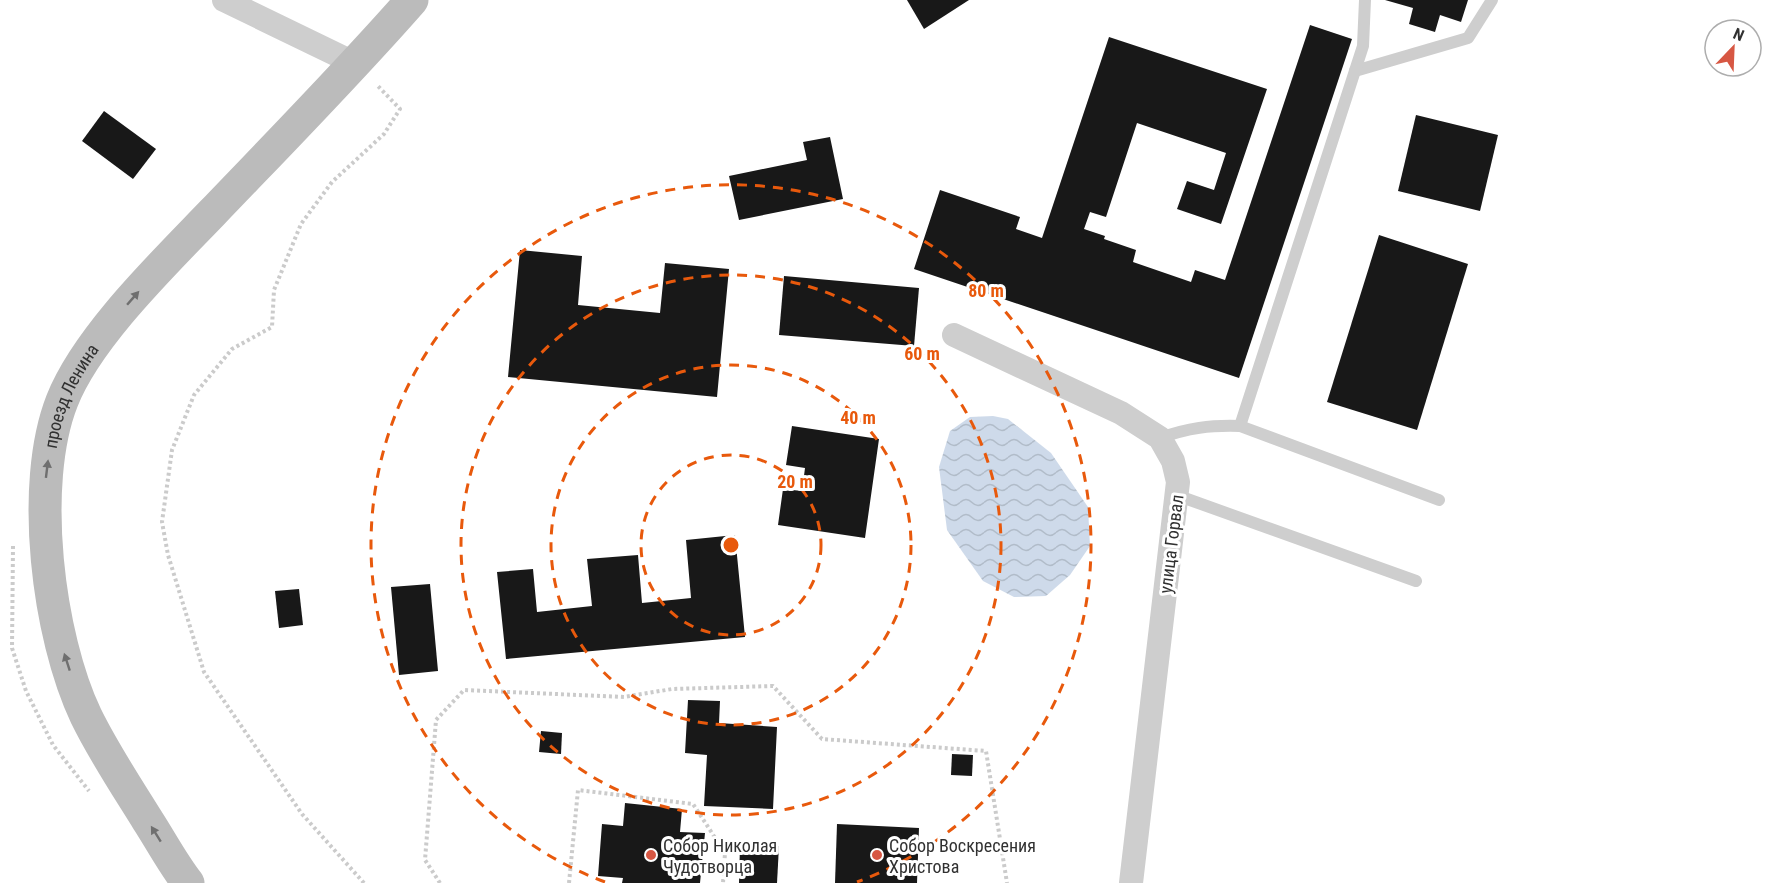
<svg xmlns="http://www.w3.org/2000/svg" width="1781" height="883" viewBox="0 0 1781 883" font-family="'Roboto Condensed',sans-serif">
<defs>
<pattern id="water-waves" width="16" height="10" patternUnits="userSpaceOnUse" patternTransform="scale(1.5)"><rect width="16" height="10" fill="#cedaea"/><path d="M0 5q4-4 8 0t8 0" fill="none" stroke="#b1bcc9"/></pattern>
</defs>
<rect width="100%" height="100%" fill="#fff"/>
<polygon fill="url(#water-waves)" points="993,416 1008,419 1051,453 1088,507 1090,546 1070,575 1046,596 1014,597 983,581 947,530 939,467 950,431 970,417"/>
<g fill="#181818">
<polygon points="907,0 969,0 924,29"/>
<polygon points="1385,0 1468,0 1461,22 1440,15 1435,32 1409,24 1413,8"/>
<polygon points="1310,25 1352,39 1239,378 914,269 940,190 1020,217 1016,229 1042,238 1109,37 1267,89 1221,224 1177,209 1187,181 1214,190 1226,153 1137,123 1106,217 1090,212 1084,229 1105,236 1104,239 1136,250 1133,262 1191,282 1195,270 1225,280"/>
<polygon points="104,111 156,149 133,179 82,141"/>
<polygon points="1416,115 1498,135 1480,211 1398,191"/>
<polygon points="830,137 843,199 739,220 729,176 807,160 803,142"/>
<polygon points="1379,235 1468,264 1417,430 1327,402"/>
<polygon points="520,250 582,256 578,305 660,313 665,263 729,269 717,397 508,377"/>
<polygon points="784,276 919,288 914,346 779,335"/>
<polygon points="792,426 879,439 865,538 778,525 783,489 802,491 805,468 786,465"/>
<polygon points="735,535 745,637 506,659 497,572 533,569 537,612 592,606 587,559 638,555 642,603 691,598 686,540"/>
<polygon points="430,584 438,671 399,675 391,587"/>
<polygon points="299,589 303,625 279,628 275,591"/>
<polygon points="688,700 720,701 719,723 777,727 773,809 704,806 707,755 685,753"/>
<polygon points="541,731 562,733 561,754 539,752"/>
<polygon points="952,754 973,755 972,776 951,775"/>
<polygon points="625,803 682,809 680,832 705,833 700,883 622,883 623,878 598,876 602,824 623,826"/>
<polygon points="837,824 919,828 917,883 835,883"/>
<polygon points="740,844 779,846 777,883 739,883"/>
</g>
<g fill="none" stroke-linecap="round" stroke-linejoin="round">
<g stroke="#cbcbcb" stroke-width="4" stroke-dasharray="3 3" stroke-linecap="butt">
<polyline points="13,546 12,648 26,691 53,745 89,791"/>
<polyline points="364,883 302,814 204,672 168,555 162,522 172,450 194,395 232,349 272,327 274,290 301,224 332,182 384,134 400,109 377,85"/>
<polyline points="440,883 425,860 436,720 464,690 624,697 672,689 773,686 822,739 986,751 1007,883"/>
<polyline points="569,883 578,790 693,804 725,853 723,883"/>
</g>
<g stroke="#cecece" stroke-width="12">
<polyline points="1355,71 1468,38 1492,0"/>
<polyline points="1240,426 1363,46 1365,0"/>
<path d="M1160,438C1188,428 1210,425 1240,426L1439,500"/>
<polyline points="1176,495 1416,581"/>
</g>
<g stroke="#cecece" stroke-width="24">
<polyline points="224,0 356,64"/>
<polyline points="954,335 1121,413 1160,438 1173,461 1178,482 1131,883"/>
</g>
<path stroke="#bbb" stroke-width="33" id="s1" d="M188,883C173,864 161,841 148,821C127,787 104,753 86,716C48,636 29,485 62,401C87,337 165,262 213,212C280,142 348,73 412,0"/>
</g>
<defs><path id="oneway-solid" d="M-6-.8H1V-3.2L6.5 0L1 3.2V.8H-6Z" transform="scale(1.5)"/></defs>
<g fill="#6f6f6f">
<use href="#oneway-solid" transform="translate(133 298) rotate(-49)"/>
<use href="#oneway-solid" transform="translate(47 469) rotate(-83)"/>
<use href="#oneway-solid" transform="translate(67 662) rotate(-108)"/>
<use href="#oneway-solid" transform="translate(156 834) rotate(-122)"/>
</g>
<g fill="none" stroke="#e8590c" stroke-width="3" stroke-dasharray="10 8">
<circle cx="731" cy="545" r="90"/>
<circle cx="731" cy="545" r="180"/>
<circle cx="731" cy="545" r="270"/>
<path d="M605 882A360 360 0 1 1 857 882"/>
</g>
<g fill="#d75743" stroke="#fff" stroke-width="2">
<circle cx="651" cy="855" r="6"/>
<circle cx="877" cy="855" r="6"/>
</g>
<g text-anchor="middle" dominant-baseline="central" stroke-width="6" stroke-linejoin="round" paint-order="stroke">
<g font-size="18" fill="#313131" stroke="#fff">
<text stroke="none"><textPath href="#s1" startOffset="526">проезд Ленина</textPath></text>
<text transform="translate(1171 544) rotate(-83)">улица Горвал</text>
</g>
<g font-size="18" fill="#313131" stroke="#fff" text-anchor="start">
<text x="663" y="845">Собор Николая<tspan x="663" dy="21">Чудотворца</tspan></text>
<text x="889" y="845">Собор Воскресения<tspan x="889" dy="21">Христова</tspan></text>
</g>
</g>
<circle cx="731" cy="545" r="9" fill="#e8590c" stroke="#fff" stroke-width="3"/>
<g font-size="18" text-anchor="middle" font-weight="bold" fill="#e8590c" stroke="#fff" stroke-width="6" stroke-linejoin="round" paint-order="stroke">
<text x="986" y="297">80 m</text>
<text x="922" y="360">60 m</text>
<text x="858" y="424">40 m</text>
<text x="795" y="488">20 m</text>
</g>
<g transform="translate(1733 48) rotate(23)"><circle r="28" fill="#ffffff" stroke="#adadad" stroke-width="1.5"/>
<path d="M0-4.5L10 22L0 15L-10 22Z" fill="#d75743"/>
<text y="-9" font-size="16" font-weight="bold" text-anchor="middle" fill="#313131">N</text>
</g>
</svg>
